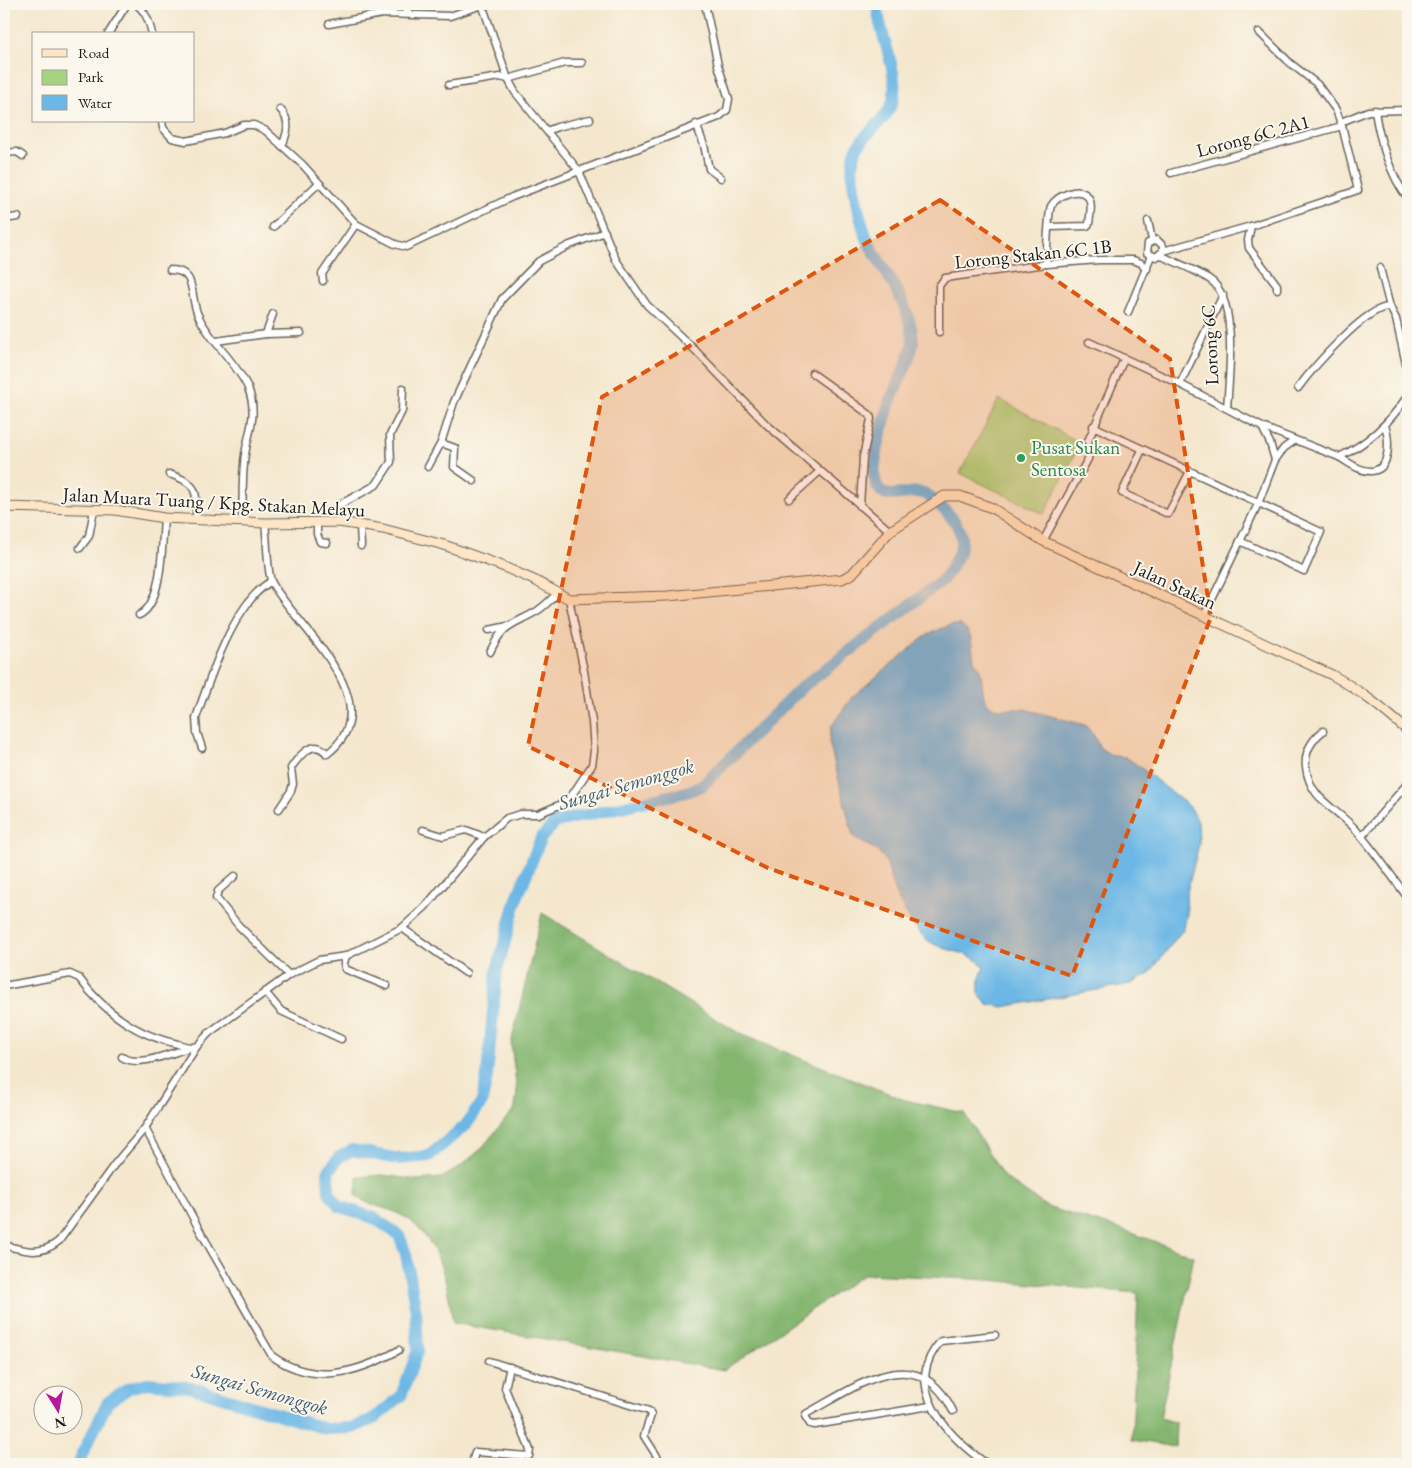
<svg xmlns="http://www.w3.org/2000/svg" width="1412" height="1468" viewBox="0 0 1412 1468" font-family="'EB Garamond',serif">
<rect width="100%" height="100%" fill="#fbf7ec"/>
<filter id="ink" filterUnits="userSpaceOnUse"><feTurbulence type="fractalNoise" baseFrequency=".02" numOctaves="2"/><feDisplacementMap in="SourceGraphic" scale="10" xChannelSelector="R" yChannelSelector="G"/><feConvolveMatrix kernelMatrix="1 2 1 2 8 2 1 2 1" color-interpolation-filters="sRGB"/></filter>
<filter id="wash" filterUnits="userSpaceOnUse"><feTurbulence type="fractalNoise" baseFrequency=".0096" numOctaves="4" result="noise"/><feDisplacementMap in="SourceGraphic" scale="20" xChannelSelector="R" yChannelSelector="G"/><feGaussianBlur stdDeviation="1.12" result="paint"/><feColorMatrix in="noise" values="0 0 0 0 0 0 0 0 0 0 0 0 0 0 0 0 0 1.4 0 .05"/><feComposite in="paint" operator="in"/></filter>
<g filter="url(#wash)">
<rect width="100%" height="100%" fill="#f4e7ce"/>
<polygon fill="#a5d481" stroke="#60784e" points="999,399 1081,443 1044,514 960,473"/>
<path fill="#84b66f" stroke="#506946" d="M542,913L742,1035L905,1100L964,1113L1004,1177L1047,1207L1129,1232L1194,1256L1160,1418L1176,1423L1175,1447L1132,1440L1138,1293L976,1279L864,1274L724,1370L453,1323C447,1280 439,1232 395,1212C381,1206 369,1206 356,1196L357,1177L382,1175L418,1180L441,1178L457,1169L480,1150L515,1108L517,1091L511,1044Z"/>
<path fill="#6cb7e5" stroke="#446a80" d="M951,625H961L967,630L971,638L974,661L980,668L984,698L990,706L997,709H1024L1085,725L1093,734L1100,748L1113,756L1126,757L1140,767L1191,808L1198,822L1199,844L1186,896L1187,914L1184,928L1149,974L1130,984L1003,1007L988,1004L979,994V981L984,967C971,950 946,953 929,941C914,930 900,905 893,887C889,877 890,867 884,858C875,846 863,845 853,836L829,742L831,727L852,697L928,634Z"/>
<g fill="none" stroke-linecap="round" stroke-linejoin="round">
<path stroke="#6cb7e5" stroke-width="12" d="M79,1464L83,1452L108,1402L129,1388L147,1383L190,1387L326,1429L352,1428L375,1418L401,1396L418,1350L416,1312L406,1254L399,1235L374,1218L339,1206L329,1192L328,1172L339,1157L352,1150L399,1159L429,1156L466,1125L482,1102L487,1076L497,970L517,898L541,838L556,822L686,792L702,786L801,688L942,581C963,553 972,533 941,507C936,503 930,496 924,493C910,489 890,501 880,490C874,484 874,472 875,464C878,444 884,421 890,402C895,388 913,354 913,342C911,305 886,275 869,243C862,229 855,197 853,181C847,131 884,133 893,100C900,71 878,33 877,4"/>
</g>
</g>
<g filter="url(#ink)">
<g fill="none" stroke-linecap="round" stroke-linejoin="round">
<g stroke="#68635a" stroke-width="9">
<g id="street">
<path d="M136,4C146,12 149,21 152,34"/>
<polyline points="404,4 406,10 411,14"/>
<polyline points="482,4 508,79 515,92 579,171 616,260 647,305 695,350 766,424 890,531"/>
<polyline points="329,24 382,14 450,16 482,5"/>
<polyline points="108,34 127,4"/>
<polyline points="449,85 500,77 508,79 565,63 582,63"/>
<path d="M280,109C291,121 288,132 282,146"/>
<path d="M1375,110C1378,136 1391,178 1408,198"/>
<polyline points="162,121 163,128 172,138 186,141 225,133 244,125 254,125 266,131 303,165 356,224 395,244 406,247 512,197 719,117 727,110 729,99 718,65 705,4"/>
<polyline points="1341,122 1368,111 1408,110"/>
<polyline points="696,124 704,145 709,169 721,178"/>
<polyline points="547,131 557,127 590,119"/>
<polyline points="4,132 4,133"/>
<polyline points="4,153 17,152 23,156"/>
<polyline points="1171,173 1342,126"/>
<polyline points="4,219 18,217"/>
<polyline points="1148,221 1152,240"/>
<polyline points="1251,226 1248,240 1249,248 1277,285 1277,289"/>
<polyline points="273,227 319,183"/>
<polyline points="1163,251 1163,246 1157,240 1148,243 1147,253 1156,257 1163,251 1251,226 1358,190 1342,126 1336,110 1317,84 1290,63 1259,32"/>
<path d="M1160,255C1176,263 1194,269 1209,279C1239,298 1229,377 1227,408"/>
<path d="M1046,264C1047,253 1048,212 1051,206C1057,196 1079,185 1088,197C1093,203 1090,216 1089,224L1087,226L1050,227"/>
<polyline points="1380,268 1390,307 1396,319 1408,373"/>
<path d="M170,270C198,270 189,296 198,315C210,342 236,361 248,388C260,418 245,437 244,464C242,483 243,502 242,521"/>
<polyline points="323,281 322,274 356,224"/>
<polyline points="1128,312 1151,256"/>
<polyline points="939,332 939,286 945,278 1046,264 1099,260 1133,260 1141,263 1147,269"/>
<polyline points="266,334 273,314"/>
<polyline points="216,341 266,334 301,333"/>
<path d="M1089,342L1180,384L1262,427L1339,457C1369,443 1390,423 1408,395"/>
<polyline points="812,373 870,415 871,419 863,457 860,506"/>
<polyline points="1180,384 1223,295"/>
<path d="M1298,388C1312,369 1367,305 1390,307"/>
<polyline points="1093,426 1321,532 1304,571 1240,541"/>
<polyline points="1262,427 1270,443 1275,460 1284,448 1294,441"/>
<polyline points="441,443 455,448 454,467 474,481"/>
<polyline points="1142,450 1122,493 1168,514 1189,473"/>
<path d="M1339,457C1348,462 1360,472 1372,471C1392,469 1389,438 1385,425"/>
<polyline points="428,467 441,443 454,402 502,299 539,261 570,245 605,232"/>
<path d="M169,474C198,483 197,491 196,519"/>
<polyline points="789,499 820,471"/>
<polyline points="339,522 341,504 376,485 391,462 390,435 402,411 403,388"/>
<path d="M265,523C267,535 267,575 272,583C296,627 394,703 327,754C314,737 299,756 291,768L293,784L291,791L279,809"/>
<polyline points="317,523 317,534 320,542 327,543"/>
<polyline points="360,525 361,546"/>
<polyline points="1043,541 1088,459 1090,450 1088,441 1124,359"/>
<polyline points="80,548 89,536 94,510"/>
<path d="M139,615C163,605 162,542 164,518"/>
<polyline points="1204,616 1258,504 1275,460"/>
<polyline points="489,630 508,626"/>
<path d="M490,652C504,622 512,626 537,611C545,606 551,599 558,593"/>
<path d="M1323,731C1312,740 1304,751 1306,767C1310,801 1336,807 1357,831C1375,852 1391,875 1408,898"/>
<path d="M202,748L197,733L196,718C210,678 234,603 270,582"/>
<polyline points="423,830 443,836 466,830 484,837"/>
<polyline points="1362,836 1408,783"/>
<polyline points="235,876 218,891 216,898 239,926 289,975"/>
<polyline points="402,928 466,973"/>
<polyline points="346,956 344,963 345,969 387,986"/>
<path d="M4,986L70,974L79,978C103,1010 135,1034 174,1043C182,1045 189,1049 197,1046"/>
<polyline points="265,992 281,1011 341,1039"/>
<path d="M122,1057C139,1068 170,1053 189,1048"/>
<path d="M145,1128L199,1229L272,1356C314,1386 358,1373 399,1350"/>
<path d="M4,1245C25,1251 41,1256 59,1241L114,1165L145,1128L197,1046L210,1032L289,975L319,960L346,956L402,928L425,907L484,837L507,818L521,814H538L564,803L572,795L592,765L594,751L592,722L584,671L569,599"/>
<polyline points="489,1361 649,1411 651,1415 644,1436 662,1464"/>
<path d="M930,1406L815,1425L810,1424L805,1416L806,1414C856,1387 917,1338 953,1411"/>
<polyline points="472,1464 475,1452 529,1456 530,1450 505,1388 510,1367"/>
<path d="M987,1464C948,1437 900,1386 941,1341L995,1335"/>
</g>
</g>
<g stroke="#68635a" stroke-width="11">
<path id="secondary" d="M4,507L115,510L164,518L265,523L339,522L383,529L444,545L502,566L536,581L569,599L668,596L842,579L852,574L890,531L944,496H960L992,508L1043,541L1332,675C1360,690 1384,710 1408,731"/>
</g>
<use href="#street" stroke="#fff" stroke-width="6"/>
<use href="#secondary" stroke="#fde5c5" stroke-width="9"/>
</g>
</g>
<path fill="#de560d" fill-opacity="0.2" stroke="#de560d" stroke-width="4" stroke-dasharray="10 6" stroke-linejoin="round" d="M940,200L1170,359L1211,617L1072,976L768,868L528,746L602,397Z"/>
<circle fill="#2e9e5b" stroke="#fbf7ec" stroke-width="2" cx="1021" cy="458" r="5"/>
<g text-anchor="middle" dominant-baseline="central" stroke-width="4" stroke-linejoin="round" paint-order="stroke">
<g font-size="19" fill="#1c1c1c" stroke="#fbf7ec">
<text transform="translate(1253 136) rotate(-15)">Lorong 6C 2A1</text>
<text transform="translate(1033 254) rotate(-6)">Lorong Stakan 6C 1B</text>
<text transform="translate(1210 345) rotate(-93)">Lorong 6C</text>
<text transform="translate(214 502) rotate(3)">Jalan Muara Tuang / Kpg. Stakan Melayu</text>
<text transform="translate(1175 585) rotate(25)">Jalan Stakan</text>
</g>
<g font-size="19" fill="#27864d" stroke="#fbf7ec" text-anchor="start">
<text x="1031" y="447">Pusat Sukan<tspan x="1031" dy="22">Sentosa</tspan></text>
</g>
<g font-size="20" font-style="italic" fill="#3c5a6c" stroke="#fbf7ec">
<text transform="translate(626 784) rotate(-16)">Sungai Semonggok</text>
<text transform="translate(260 1389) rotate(16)">Sungai Semonggok</text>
</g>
</g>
<rect width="1412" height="1468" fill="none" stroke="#fbf7ec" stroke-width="20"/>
<rect x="32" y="32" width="162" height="90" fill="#fbf7ec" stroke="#a29f99"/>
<rect x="42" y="49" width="25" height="8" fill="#fde5c5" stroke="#a29f99"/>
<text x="78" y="58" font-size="15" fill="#1c1c1c">Road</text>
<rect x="42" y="70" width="25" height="15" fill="#a5d481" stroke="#a29f99"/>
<text x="78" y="82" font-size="15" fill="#1c1c1c">Park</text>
<rect x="42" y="95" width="25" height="15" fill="#6cb7e5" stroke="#a29f99"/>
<text x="78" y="108" font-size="15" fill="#1c1c1c">Water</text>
<g transform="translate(58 1410) rotate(169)"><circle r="24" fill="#fbf7ec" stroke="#a29f99"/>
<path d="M0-4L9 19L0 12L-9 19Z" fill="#b5179e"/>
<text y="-8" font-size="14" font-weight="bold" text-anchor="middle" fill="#1c1c1c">N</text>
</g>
</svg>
